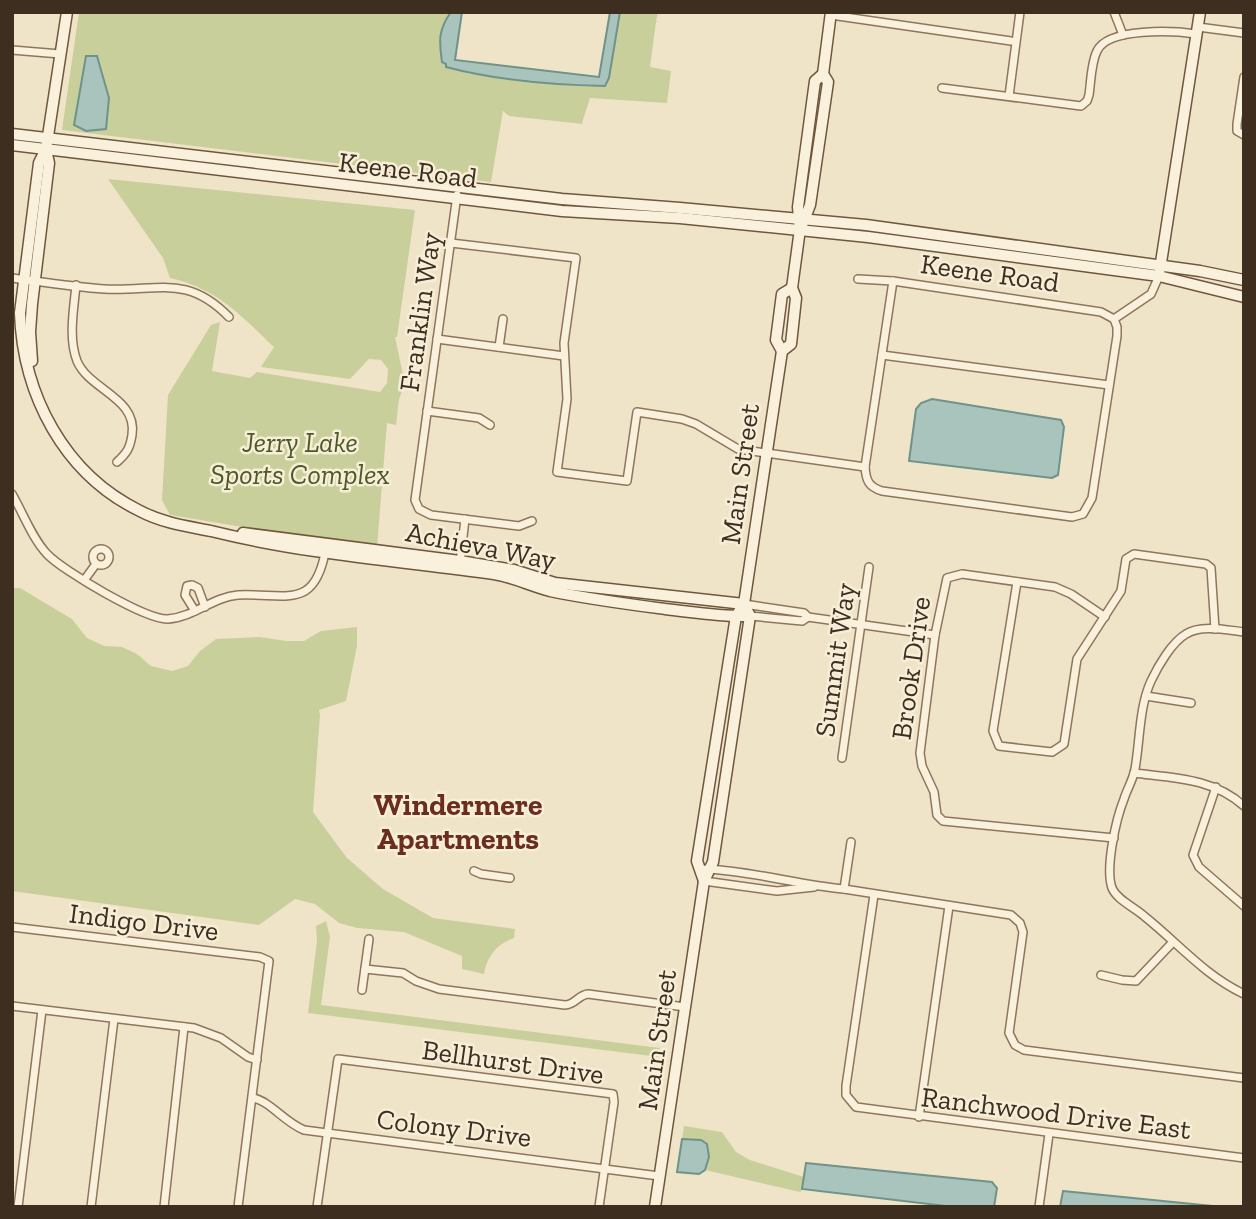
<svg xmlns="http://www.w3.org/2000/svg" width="1256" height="1219" viewBox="0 0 1256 1219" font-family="'Zilla Slab',serif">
<rect width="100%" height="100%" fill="#f0e4c8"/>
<g fill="#c9cf9b" fill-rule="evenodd">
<path d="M79,12H451C439,30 438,41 442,62C451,65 463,74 472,74C515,78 560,85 604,86L609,78L620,12H658L656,21L659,22H656L650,67L671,71L667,103L590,98L582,123L583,124L509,116L503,111L491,182L62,130ZM102,70L109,98L80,88L84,71Z"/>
<path d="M108,179L415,210L397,337H395L405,384L399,399L396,425L387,423L377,547L314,539L170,515L162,500L168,395L211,325L220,322L212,371L250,378L257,372L380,392L387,383L388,369L381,360L369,359L350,379L261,367L274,347C240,315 218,289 170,278L163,258Z"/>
<path d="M12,588H20L72,619L87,638L104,646L122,647L137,654L151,666L172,671L188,666L200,651L216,639L260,637L286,641H304L321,631L357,627V646L346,701L319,710L320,715L313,812L347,858L383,889L433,918L515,929L514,938C497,944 487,956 484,974L462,969V956L404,932L357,928L339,923L315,904L295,899L259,925L12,891Z"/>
<polygon points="326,921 330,937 321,1005 660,1048 659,1057 308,1013 317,941 316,926"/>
<polygon points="684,1126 722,1132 736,1152 750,1160 804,1177 803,1189 800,1192 705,1170 709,1157 701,1140 682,1139"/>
</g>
<g fill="#a9c4bc" stroke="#6f938a" stroke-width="2">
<path d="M451,12H462L455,60L599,77L610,12H620L609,78L605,86C553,85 495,80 446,67V64L442,62C439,41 438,30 451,12Z"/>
<polygon points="86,56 97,56 109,98 106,129 86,131 74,125"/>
<polygon points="932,399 1061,420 1064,427 1058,475 1052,478 909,461 916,409 921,403"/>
<polygon points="682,1139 701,1140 707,1144 709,1157 705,1170 699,1174 677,1172"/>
<polygon points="806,1163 992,1182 997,1188 994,1207 954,1207 802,1189"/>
<polygon points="1063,1191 1223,1207 1060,1207"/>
</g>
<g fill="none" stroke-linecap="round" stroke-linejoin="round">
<g stroke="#8d765c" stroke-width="10">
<g id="street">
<polyline points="1114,12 1123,35"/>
<polyline points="831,15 1011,41"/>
<polyline points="1198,27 1244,33"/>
<polyline points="12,50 60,54"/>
<polyline points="1244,77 1237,124 1237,131 1244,135"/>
<path d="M942,88L1081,106L1087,101L1089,95C1091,81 1091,63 1097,51C1108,27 1175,31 1196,34"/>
<polyline points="1009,96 1020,12"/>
<polyline points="457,195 415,500 419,509 431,515 519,526 532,521"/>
<polyline points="451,243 576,258 564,343 567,399 557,472 627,481 637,412 682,419 696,424 738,449 865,467"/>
<path d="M12,278C42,282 73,287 104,289C157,292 186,273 229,317"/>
<polyline points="858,279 893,281 1101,312 1114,319"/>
<path d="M893,281L865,467C866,481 869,487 882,491L1072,517L1083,514L1092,498L1117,336V327L1114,319L1151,294L1159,276"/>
<path d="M76,285C74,308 68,338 77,361C89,390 138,398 132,435C130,448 127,453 117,462"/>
<polyline points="437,339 564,356"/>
<polyline points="499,347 503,319"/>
<polyline points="882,355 1109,385"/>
<polyline points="427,411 479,418 490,425"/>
<path d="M12,494C23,513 32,538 47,554C63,571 146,620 168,619C194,617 213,597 238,595C288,593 315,611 326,548"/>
<circle cx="101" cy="557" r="8"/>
<polyline points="460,563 465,519"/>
<polyline points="85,579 96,564"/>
<polyline points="1017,582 993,731 999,746 1052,752 1064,744 1077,659 1121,591 1126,559 1134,554 1206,564 1211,568 1215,629"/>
<polyline points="744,604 804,613 808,617 935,635"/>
<polyline points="195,611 185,595 187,586 192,585 198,588 205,607"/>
<polyline points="750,616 802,621 808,617"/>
<polyline points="1105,617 1071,594 1055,587 962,574 947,578 935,635 920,753 922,766 934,792 937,815 943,821 1114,838"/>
<path d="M1244,632C1227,630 1201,624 1186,634C1172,642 1158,666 1151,681C1139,707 1140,741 1135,769C1133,780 1127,789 1124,799C1116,819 1105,868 1112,888C1117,900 1134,907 1144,916C1178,943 1204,975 1244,994"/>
<polyline points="1146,696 1191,703"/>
<polyline points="842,758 869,567"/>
<path d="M1134,773C1174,778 1213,778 1244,806"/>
<polyline points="1216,787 1193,855 1199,867 1244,906"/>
<path d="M706,869C753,871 798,885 844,889L1011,915L1020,923L1023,932L1009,1033L1015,1045L1024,1050L1244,1078"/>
<polyline points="474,871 481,874 510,878"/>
<polyline points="704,881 777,891 814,887"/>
<polyline points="844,889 851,842"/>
<polyline points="874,895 846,1086 846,1095 856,1107 1244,1158"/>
<polyline points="12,927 260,957 269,961 238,1207"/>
<path d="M365,969L403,973L416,981L439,989L565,1005C575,1005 578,995 588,994L685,1007"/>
<polyline points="1101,975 1122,980 1136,981 1172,943"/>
<polyline points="362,990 369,939"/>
<polyline points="12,1006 194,1028 221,1038 248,1057 257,1060"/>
<path d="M253,1098C270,1101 284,1122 304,1130L659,1176"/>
<polyline points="919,1117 949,906"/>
<polyline points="18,1207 42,1010"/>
<polyline points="91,1207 114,1019"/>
<polyline points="164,1207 184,1027"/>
<polyline points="317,1207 338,1059 613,1094 614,1102 599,1207"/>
<polyline points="1039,1207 1049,1134"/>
</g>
</g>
<g stroke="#6f573f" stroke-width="13">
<g id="secondary">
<path d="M67,12L46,149L39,163L20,313C23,395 64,474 140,511C163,523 186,526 211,531C304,554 399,561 494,574C513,577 531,586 550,591C588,599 627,604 665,609C693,612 721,617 750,616"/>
<polyline points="12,134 562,199 680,208 866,225 1200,271 1244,280"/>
<polyline points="12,145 562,211 680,218 868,237 1159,276 1244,297"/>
<polyline points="803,223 810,205 828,82 823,74 831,12"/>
<polyline points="1160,269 1200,12"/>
<polyline points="782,351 791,344 796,298 792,288 800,229 798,207 815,81 823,74"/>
<polyline points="32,361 30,332 32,304 49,163 46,150"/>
<polyline points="243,533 460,561 514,570 555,583 744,604"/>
<polyline points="704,881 697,861 736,616 744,604 782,351 776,340 782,294 792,288"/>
<polyline points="655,1207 704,881 713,862 750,616 744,604"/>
</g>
</g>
<use href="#street" stroke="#faf1dc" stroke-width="7"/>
<use href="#secondary" stroke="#faf1dc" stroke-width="10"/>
</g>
<g text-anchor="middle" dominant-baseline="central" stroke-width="5" stroke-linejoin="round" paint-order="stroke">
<g font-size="28" fill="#3d2e20" stroke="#f7eed8">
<text transform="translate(408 170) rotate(7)">Keene Road</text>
<text transform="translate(990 273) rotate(8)">Keene Road</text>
<text transform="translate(420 312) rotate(-82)">Franklin Way</text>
<text transform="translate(740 474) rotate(-82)">Main Street</text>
<text transform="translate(481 546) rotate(11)">Achieva Way</text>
<text transform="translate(835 660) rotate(-82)">Summit Way</text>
<text transform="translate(911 668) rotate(-82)">Brook Drive</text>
<text transform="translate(144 922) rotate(7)">Indigo Drive</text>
<text transform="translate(657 1040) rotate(-82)">Main Street</text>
<text transform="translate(513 1062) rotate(8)">Bellhurst Drive</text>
<text transform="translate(1056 1113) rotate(7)">Ranchwood Drive East</text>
<text transform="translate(454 1128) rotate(7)">Colony Drive</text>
</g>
<g font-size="28" font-style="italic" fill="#4d5a26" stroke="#f7eed8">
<text x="300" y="442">Jerry Lake<tspan x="300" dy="32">Sports Complex</tspan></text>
</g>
<g font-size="30" font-weight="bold" fill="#6b2e1e" stroke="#f7eed8">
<text x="458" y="805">Windermere<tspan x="458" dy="34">Apartments</tspan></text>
</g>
</g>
<rect width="1256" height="1219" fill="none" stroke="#3d2e20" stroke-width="28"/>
</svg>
